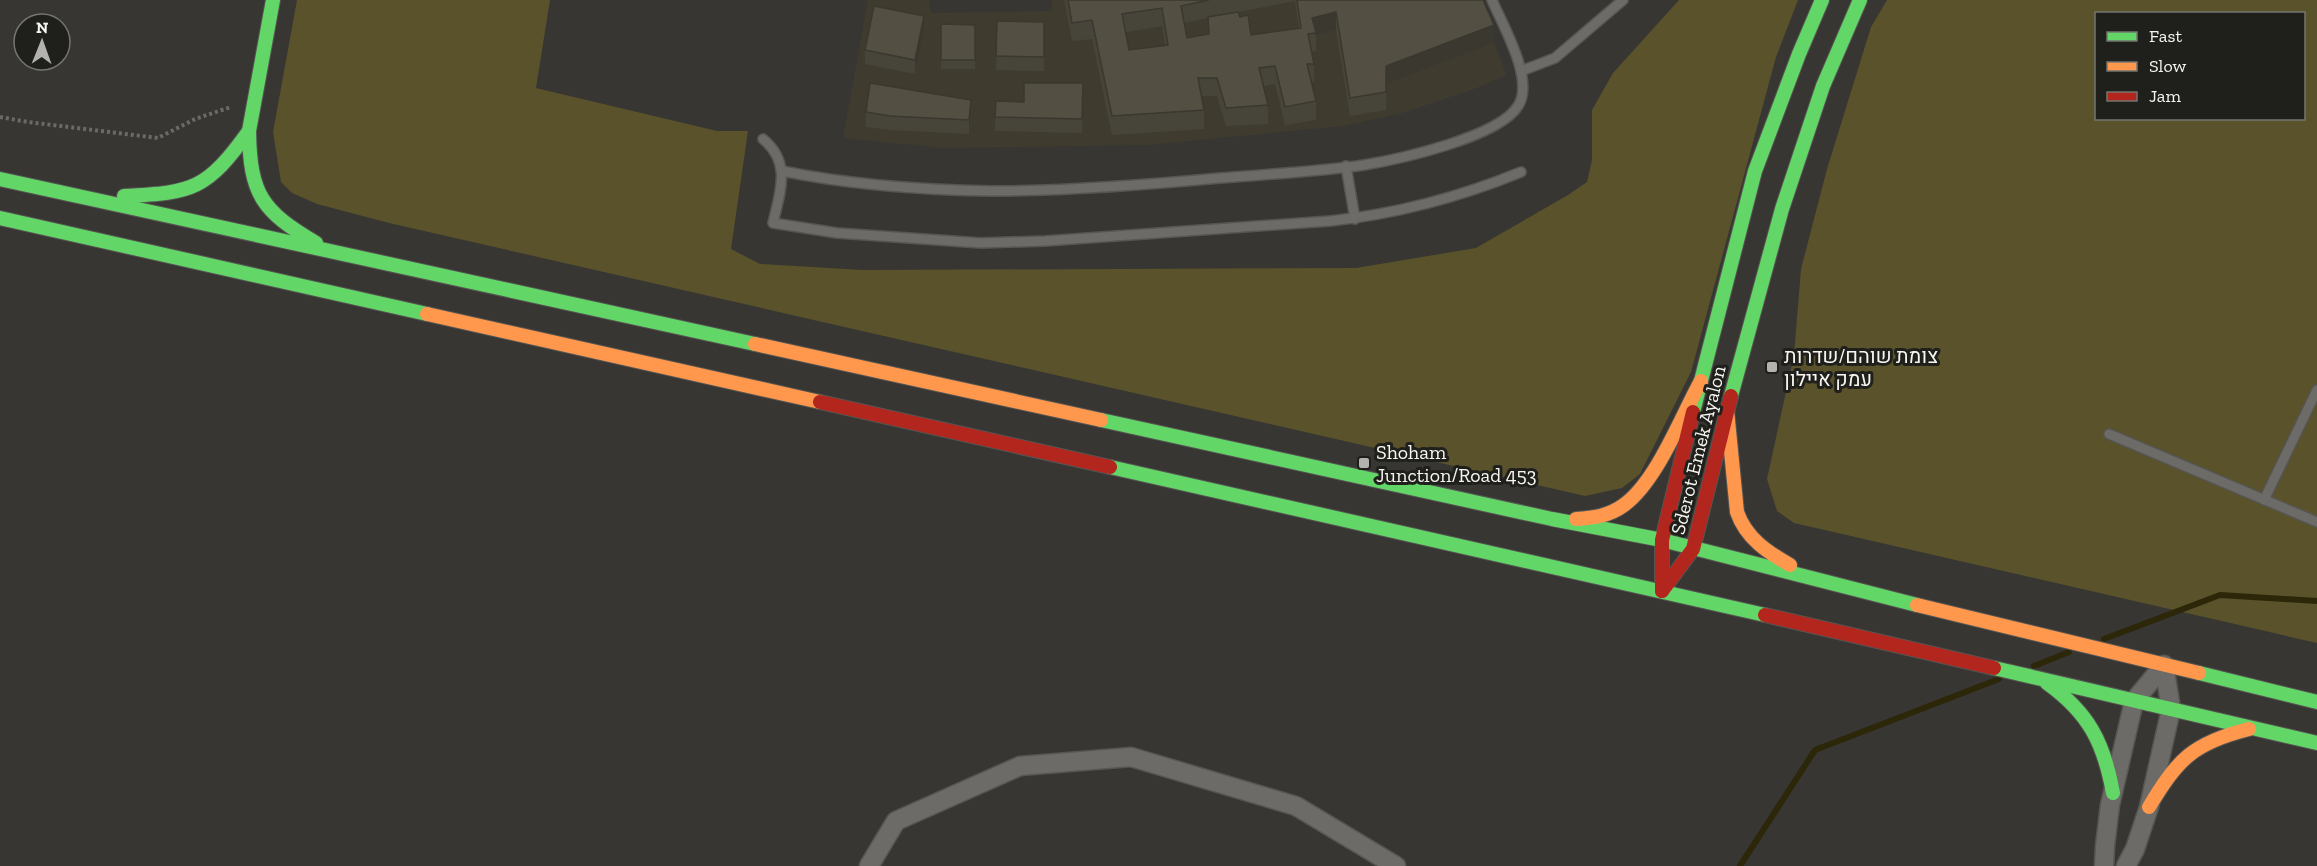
<svg xmlns="http://www.w3.org/2000/svg" width="2317" height="866" viewBox="0 0 2317 866" font-family="'Zilla Slab',Heebo,serif">
<rect width="100%" height="100%" fill="#373632"/>
<polygon fill="#3f3c2f" points="868,0 929,0 931,13 1051,11 1052,0 1476,0 1507,75 1474,89 1399,114 1343,126 1148,145 943,148 843,138"/>
<g fill="#59522b" fill-rule="evenodd">
<polygon points="297,0 550,0 536,88 717,131 748,131 731,249 760,264 862,270 1356,268 1476,248 1568,195 1587,182 1592,160 1592,110 1613,73 1679,0 1798,0 1776,57 1691,372 1640,474 1622,488 1585,496 389,223 317,204 292,193 281,182 273,132"/>
<path d="M1887,0H2317V643L1794,523L1777,511L1767,479L1794,355L1801,269L1827,169L1871,27ZM2096,14H2304V118H2096Z"/>
</g>
<g fill="none" stroke-linecap="round" stroke-linejoin="round">
<g stroke="#2d2709" stroke-width="6">
<polyline points="2104,639 2220,595 2317,601"/>
<polyline points="2034,666 2069,652"/>
<polyline points="1740,866 1815,750 1999,679"/>
</g>
<g stroke="#565552" stroke-width="12">
<g id="lane">
<polyline points="1521,71 1555,58 1623,0"/>
<path d="M763,139C792,163 780,192 773,223L837,233L981,243L1045,241L1330,221C1396,214 1460,197 1521,172"/>
<polyline points="1346,166 1355,219"/>
<path d="M782,171C851,185 923,190 993,191C1069,191 1144,185 1220,178C1268,174 1316,172 1364,165C1400,159 1499,137 1518,106C1535,80 1503,26 1492,0"/>
<polyline points="2109,434 2317,522"/>
<polyline points="2264,500 2317,390"/>
</g>
</g>
<g stroke="#565552" stroke-width="21">
<g id="street">
<polyline points="869,866 896,821 1020,766 1131,757 1296,806 1396,866"/>
<polyline points="2104,866 2105,846 2110,805 2134,701 2164,665"/>
<polyline points="2126,866 2135,849 2149,807 2171,709 2164,665"/>
</g>
</g>
<g stroke="#565552" stroke-width="16">
<g id="fast">
<polyline points="249,131 273,0"/>
<path d="M249,131C250,195 262,211 316,243"/>
<polyline points="0,179 755,344"/>
<path d="M124,196C194,193 207,189 249,131"/>
<polyline points="0,218 427,314"/>
<polyline points="1731,396 1782,209 1823,86 1860,0"/>
<polyline points="1693,412 1755,171 1799,54 1822,0"/>
<polyline points="1101,420 1552,519 1662,540 1917,605"/>
<polyline points="1110,467 1765,615"/>
<polyline points="1994,668 2317,743"/>
<polyline points="2199,673 2317,702"/>
<path d="M2047,683C2089,713 2104,743 2113,793"/>
</g>
</g>
<g stroke="#565552" stroke-width="16">
<g id="slow">
<polyline points="427,314 820,402"/>
<polyline points="755,344 1101,420"/>
<path d="M1727,410L1737,512C1746,538 1767,552 1790,565"/>
<path d="M1576,519C1593,518 1609,516 1624,505C1657,481 1681,417 1701,381"/>
<polyline points="1917,605 2199,673"/>
<path d="M2149,807C2178,759 2193,743 2249,729"/>
</g>
</g>
<g stroke="#565552" stroke-width="16">
<g id="jam">
<polyline points="820,402 1110,467"/>
<polyline points="1662,591 1693,549 1731,396"/>
<polyline points="1662,591 1662,540 1693,412"/>
<polyline points="1765,615 1994,668"/>
</g>
</g>
<polyline stroke="#6b6a68" stroke-width="4" stroke-dasharray="3 3" stroke-linecap="butt" points="0,117 28,122 158,138 195,119 231,107"/>
<use href="#lane" stroke="#6c6b68" stroke-width="9"/>
<use href="#street" stroke="#6c6b68" stroke-width="18"/>
<use href="#fast" stroke="#63d668" stroke-width="14"/>
<use href="#slow" stroke="#ff974d" stroke-width="14"/>
<use href="#jam" stroke="#b3261e" stroke-width="14"/>
</g>
<g fill="#47453a" fill-rule="evenodd">
<path d="M1064,0H1483L1494,43L1386,84V110L1350,116L1336,30L1316,36V51L1311,52L1314,64V82H1311L1316,101V120L1285,125L1275,84L1263,86L1268,105V124L1226,126L1217,96H1201L1204,110V129L1112,135L1092,39L1072,41ZM1295,1L1299,29L1251,35L1240,17L1238,12ZM1208,18V35L1187,38L1184,23ZM1162,26L1165,45L1129,50L1126,32Z"/>
<polygon points="997,21 1044,22 1044,71 996,70"/>
<polygon points="941,24 975,25 975,69 941,69"/>
<polygon points="924,30 915,74 865,64 865,50"/>
<polygon points="1083,83 1082,133 995,131 995,117 1024,102"/>
<polygon points="866,112 971,114 969,134 890,130 866,127"/>
</g>
<g fill="#3a382f">
<polygon points="1336,12 1336,30 1316,36 1312,18"/>
<polygon points="924,16 924,30 915,74 915,60"/>
<polygon points="1494,25 1494,43 1386,84 1386,110 1386,66"/>
<polygon points="971,100 971,114 969,134 969,120"/>
</g>
<g fill="#535043" stroke="#3a382f" stroke-width="1.5" fill-rule="evenodd">
<path d="M1068,0H1209L1181,6L1187,38L1209,34L1208,17L1238,12L1240,17L1248,15L1251,35L1301,28L1297,0H1483L1494,25L1386,66V92L1350,98L1336,12L1312,18L1316,33L1308,34L1314,64H1307L1316,101L1285,107L1275,66L1259,68L1268,105L1226,108L1217,78H1198L1204,110L1112,116L1092,20L1072,23ZM1162,8L1168,45L1129,50L1122,14Z"/>
<polygon points="874,6 924,16 915,60 865,50"/>
<polygon points="997,21 1044,22 1044,57 996,56"/>
<polygon points="941,24 975,25 975,60 941,60"/>
<polygon points="870,83 971,100 969,120 890,116 866,112"/>
<polygon points="1024,83 1083,83 1082,119 995,117 996,101 1024,102"/>
</g>
<g fill="#b3b2ae" stroke="#1f1f1b" stroke-width="2">
<rect x="1766" y="361" width="12" height="12" rx="3"/>
<rect x="1358" y="457" width="12" height="12" rx="3"/>
</g>
<g text-anchor="middle" dominant-baseline="central" stroke-width="6" stroke-linejoin="round" paint-order="stroke">
<g font-size="20" fill="#f6f5f0" stroke="#1f1f1b" text-anchor="start">
<text x="1784" y="356">צומת שוהם/שדרות<tspan x="1784" dy="23">עמק איילון</tspan></text>
<text x="1376" y="452">Shoham<tspan x="1376" dy="23">Junction/Road 453</tspan></text>
</g>
<g font-size="20" fill="#f6f5f0" stroke="#1f1f1b">
<text transform="translate(1698 450) rotate(-76)">Sderot Emek Ayalon</text>
</g>
</g>
<rect x="2095" y="12" width="210" height="108" fill="#1f1f1b" stroke="#757570" stroke-width="1.5"/>
<rect x="2107" y="32" width="30" height="9" fill="#63d668" stroke="#757570" stroke-width="1.5"/>
<text x="2149" y="42" font-size="18" fill="#f6f5f0">Fast</text>
<rect x="2107" y="62" width="30" height="9" fill="#ff974d" stroke="#757570" stroke-width="1.5"/>
<text x="2149" y="72" font-size="18" fill="#f6f5f0">Slow</text>
<rect x="2107" y="92" width="30" height="9" fill="#b3261e" stroke="#757570" stroke-width="1.5"/>
<text x="2149" y="102" font-size="18" fill="#f6f5f0">Jam</text>
<g transform="translate(42 42) rotate(1)"><circle r="28" fill="#1f1f1b" stroke="#757570" stroke-width="1.5"/>
<path d="M0-4.5L10 22L0 15L-10 22Z" fill="#b3b2ae"/>
<text y="-9" font-size="16" font-weight="bold" text-anchor="middle" fill="#f6f5f0">N</text>
</g>
</svg>
